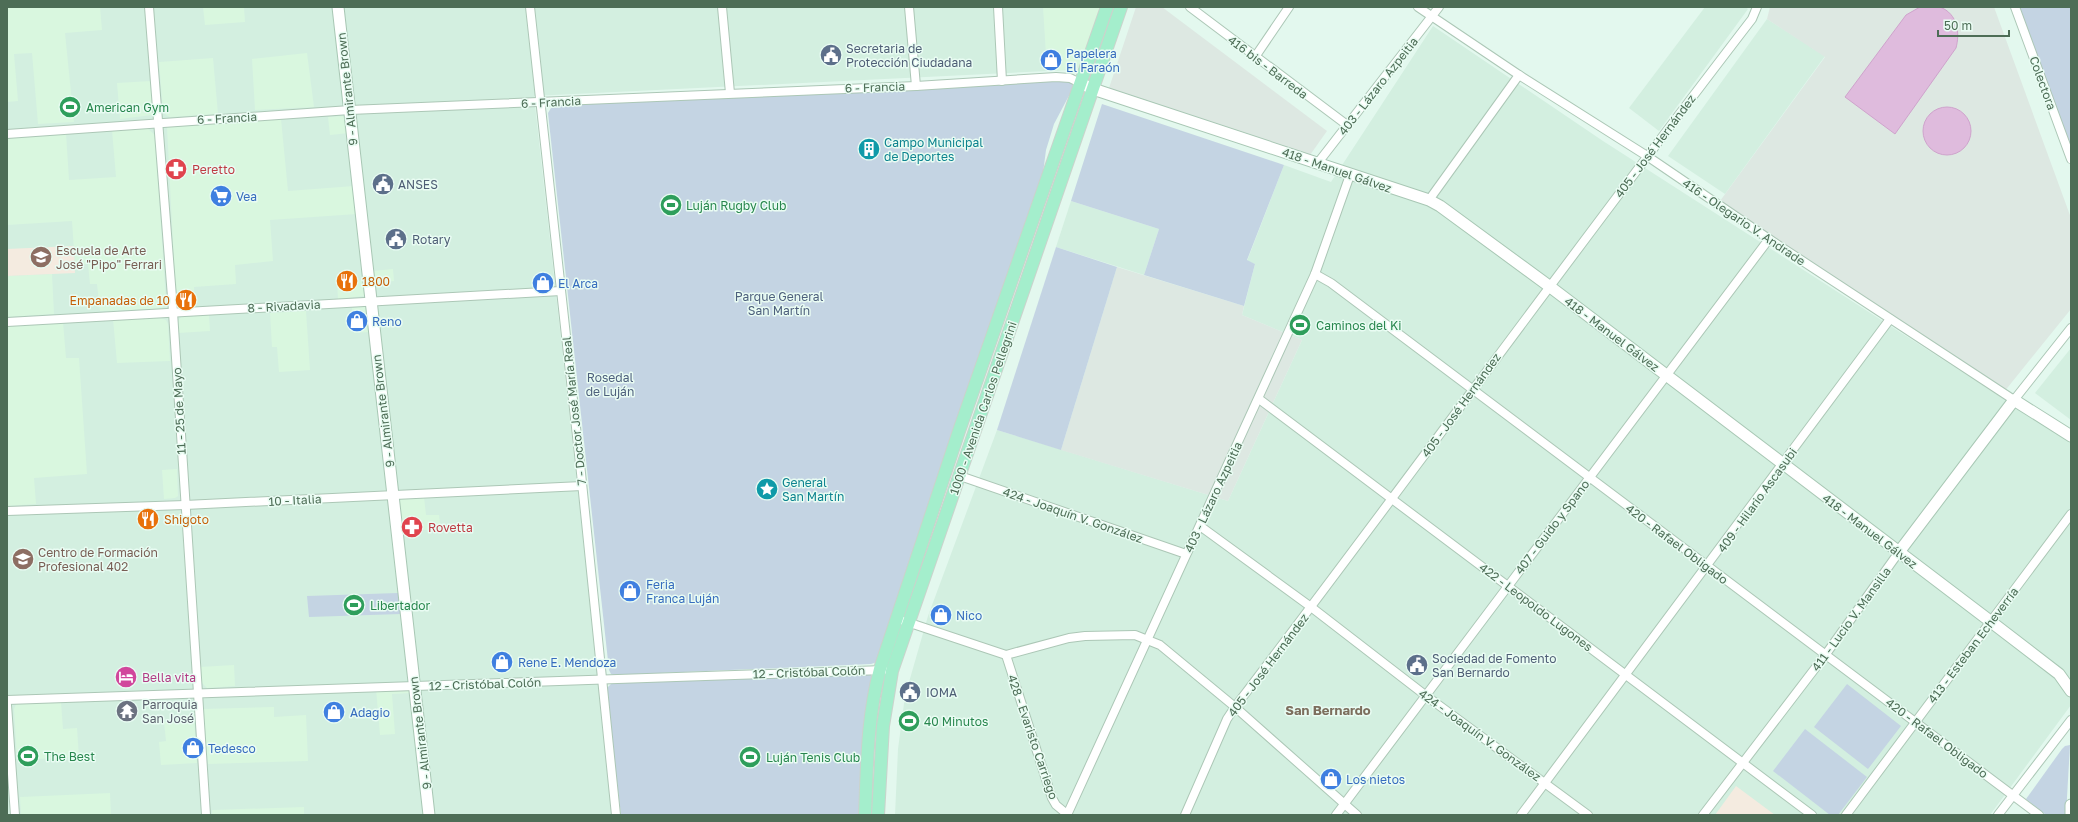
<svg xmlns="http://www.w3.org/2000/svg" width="2078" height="822" viewBox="0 0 2078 822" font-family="'Golos Text',sans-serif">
<rect width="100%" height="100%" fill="#e3f8ee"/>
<g fill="#d3efe0">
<polygon points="7,7 1103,7 1076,69 1070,70 534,96 614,815 7,815"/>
<polygon points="1705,7 1745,7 1748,9 1659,131 1629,108"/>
<polygon points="1767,19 1825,56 1725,194 1668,156"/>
<polygon points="1433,26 1603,141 2071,442 2071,705 1990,815 895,815 898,749 905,696 928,616 997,430 1228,501 1302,340 1242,315 1255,264 1247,261 1284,165 1331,182"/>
<polygon points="1071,201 1159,229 1144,275 1056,247"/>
<polygon points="2071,348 2071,420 2035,393"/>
</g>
<g fill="#d9f7df">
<polygon points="7,7 100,7 102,30 65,33 74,122 38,124 32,53 14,54 18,101 7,102"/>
<polygon points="203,7 244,7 245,22 205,25"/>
<polygon points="1043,7 1103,7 1081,65 1076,69 1047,71"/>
<polygon points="307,53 314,107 255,110 252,59"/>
<polygon points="213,58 218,114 170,117 166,115 163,111 159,62"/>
<polygon points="151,81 154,112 152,115 120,119 117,83"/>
<polygon points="344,116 346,119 349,133 330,135 328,117"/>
<polygon points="281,119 288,191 354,186 357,214 270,220 273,261 235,265 236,284 194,287 195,307 178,306 176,301 167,127 172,124"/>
<polygon points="147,128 155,135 166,302 165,306 159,309 100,311 97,284 90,284 88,264 75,265 72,221 7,225 7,136 66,133 69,180 116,177 112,130"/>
<polygon points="393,269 394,281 374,283 373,271"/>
<polygon points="52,274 54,314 7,317 7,276"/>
<polygon points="364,280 364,296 338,299 337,282"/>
<polygon points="365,307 367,309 370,332 354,333 352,308"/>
<polygon points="306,311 310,370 279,372 277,347 272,347 270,313"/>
<polygon points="209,315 210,331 178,333 178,321 181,317"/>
<polygon points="160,318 166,320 168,324 170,361 117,363 113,319"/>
<polygon points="63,322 66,358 79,358 87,474 34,478 36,504 7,506 7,325"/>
<polygon points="177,469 178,496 175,498 164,499 162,470"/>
<polygon points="424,497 426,515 439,515 441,530 401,530 399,501 403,498"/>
<polygon points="234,665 235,686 207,688 201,682 200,667"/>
<polygon points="376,689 407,689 410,691 411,693 392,694 395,734 380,735"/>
<polygon points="61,702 63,729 77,728 79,757 17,760 14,709 16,704"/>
<polygon points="274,707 274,717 306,715 308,761 208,764 203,709"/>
<polygon points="181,715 194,715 197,763 161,765 159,742 166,741 164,722 181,721"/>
<polygon points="110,793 111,815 21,815 20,797"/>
<polygon points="304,807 304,815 212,815 212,810"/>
</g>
<g fill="#dde8e2">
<polygon points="1136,7 1162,7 1327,131 1310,155 1109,88"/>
<polygon points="1770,7 1994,7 2071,218 2071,309 2004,392 1720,201 1825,57 1767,19"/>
<polygon points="1117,267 1244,306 1242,315 1302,340 1228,501 1061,450"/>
</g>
<g fill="#f4ebe0">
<polygon points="74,246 75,273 7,276 7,249"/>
<polygon points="1736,786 1775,815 1715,815"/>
</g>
<g fill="#c4d4e3">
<polygon points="2019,7 2071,7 2071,150"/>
<polygon points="1064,79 1073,84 1073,88 1054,124 1046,150 1043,173 877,662 871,664 614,675 611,674 609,670 548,113 551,108 558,105"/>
<polygon points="1102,104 1284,165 1247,260 1255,264 1244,306 1144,275 1159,229 1071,201"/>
<polygon points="1056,247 1117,267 1061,450 997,430"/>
<polygon points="398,593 401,614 309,617 307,596"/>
<polygon points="870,674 873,679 859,815 621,815 606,689 612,683"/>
<polygon points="1847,684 1901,726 1868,769 1814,727"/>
<polygon points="1805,729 1867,777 1838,815 1830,815 1773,771"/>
<polygon points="2070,745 2066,815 2046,815 2026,799 2062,749 2065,746"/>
</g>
<g fill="#dfbbdd" stroke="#cfa3cc">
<path d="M1920,7C1926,7 1935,5 1940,7C1958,14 1960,33 1956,48L1895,134L1845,97L1906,15Z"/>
<circle cx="1947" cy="131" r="24"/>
</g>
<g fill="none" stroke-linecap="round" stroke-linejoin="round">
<g stroke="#acc7b6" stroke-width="10">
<g id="street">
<polyline points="149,7 172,297 206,815"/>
<polyline points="530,7 581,473 616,815"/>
<polyline points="722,7 730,93"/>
<polyline points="909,7 916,86"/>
<polyline points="998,7 1002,81"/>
<polyline points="1190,7 1347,125"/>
<polyline points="1418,7 1519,75 1647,156 1769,239 2014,400 2071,328"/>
<polyline points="2015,7 2071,159"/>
<polyline points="1255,57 1289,7"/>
<polyline points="7,134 350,110 916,86 1056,77 1070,78 1080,83"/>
<polyline points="1317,164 1439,7"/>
<polyline points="1429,200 1519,75"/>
<polyline points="1315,274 1331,283 2039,815"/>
<polyline points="7,322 561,291"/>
<polyline points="1259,399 1812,815"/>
<polyline points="960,476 1186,554"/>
<polyline points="7,511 185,505 582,486"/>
<polyline points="1200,526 1311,607 1425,695 1588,815"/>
<polyline points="904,621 1006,655 1069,638 1085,636 1135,635 1160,645 1235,707 1357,815"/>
<polyline points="1006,655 1052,798 1056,805 1068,815"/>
<polyline points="7,700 884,670"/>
<polyline points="7,705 15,815"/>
<polyline points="1067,815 1315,274 1350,175"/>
<path d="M1185,815L1227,719L1235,707C1409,479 1577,246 1752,19L1757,7"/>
<polyline points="1336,815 1769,239"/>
<polyline points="1521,815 1890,319"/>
<polyline points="1703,815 1826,654 1899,552"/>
<polyline points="1846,815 2071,514"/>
<polyline points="1998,815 2071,720"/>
</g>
</g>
<g stroke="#a8c7b4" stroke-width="13">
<g id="secondary">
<polyline points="338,7 429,815"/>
<polyline points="1080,83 1093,89 1429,200 1440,206 1549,286 1990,621 2059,674 2071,691"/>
<polyline points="1899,552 2014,400 2071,436"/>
<polyline points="2071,815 2071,805"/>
</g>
</g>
<g stroke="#cad3cc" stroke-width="14">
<g id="primary">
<path d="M865,815C867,766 867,717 880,669L959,431L1107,7"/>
<polyline points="878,815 883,726 892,671 1121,7"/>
</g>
</g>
<use href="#street" stroke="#fff" stroke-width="8"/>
<use href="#secondary" stroke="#fff" stroke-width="11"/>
<use href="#primary" stroke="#a4eecc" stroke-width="12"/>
</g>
<defs>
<g id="civic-disc" transform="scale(1.15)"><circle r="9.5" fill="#5c6f8a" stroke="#e9fcf3"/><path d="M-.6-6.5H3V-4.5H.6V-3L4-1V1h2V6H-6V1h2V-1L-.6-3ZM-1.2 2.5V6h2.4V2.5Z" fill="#fff"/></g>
<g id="shop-disc" transform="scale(1.15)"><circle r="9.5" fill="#3f7fe0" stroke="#e9fcf3"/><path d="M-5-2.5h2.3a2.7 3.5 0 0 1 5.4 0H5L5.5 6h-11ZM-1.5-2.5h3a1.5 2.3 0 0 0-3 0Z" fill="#fff"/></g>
<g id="stadium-disc" transform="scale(1.15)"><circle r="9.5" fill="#2e9e5b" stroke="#e9fcf3"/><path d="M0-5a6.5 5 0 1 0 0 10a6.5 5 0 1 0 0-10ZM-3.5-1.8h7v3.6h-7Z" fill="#fff"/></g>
<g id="building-disc" transform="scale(1.15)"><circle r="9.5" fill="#0f9aa8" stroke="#e9fcf3"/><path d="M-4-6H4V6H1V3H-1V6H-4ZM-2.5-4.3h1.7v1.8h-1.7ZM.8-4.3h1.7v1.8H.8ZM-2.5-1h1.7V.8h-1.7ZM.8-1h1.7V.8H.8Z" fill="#fff"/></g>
<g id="pharmacy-disc" transform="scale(1.15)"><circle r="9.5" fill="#e0444e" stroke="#e9fcf3"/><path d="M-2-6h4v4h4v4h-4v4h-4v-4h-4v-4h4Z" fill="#fff"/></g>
<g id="supermarket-disc" transform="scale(1.15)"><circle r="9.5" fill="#3f7fe0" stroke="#e9fcf3"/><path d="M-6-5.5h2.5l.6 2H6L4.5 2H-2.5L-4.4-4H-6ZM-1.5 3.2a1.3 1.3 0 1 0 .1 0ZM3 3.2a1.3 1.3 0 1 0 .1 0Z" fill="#fff"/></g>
<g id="university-disc" transform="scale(1.15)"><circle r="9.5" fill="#8d6e63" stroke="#e9fcf3"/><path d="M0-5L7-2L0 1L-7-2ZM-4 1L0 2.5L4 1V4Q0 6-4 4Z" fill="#fff"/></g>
<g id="restaurant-disc" transform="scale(1.15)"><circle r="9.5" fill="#e8710a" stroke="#e9fcf3"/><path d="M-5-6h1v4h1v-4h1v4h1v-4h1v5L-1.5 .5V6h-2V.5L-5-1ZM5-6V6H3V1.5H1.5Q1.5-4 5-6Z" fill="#fff"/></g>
<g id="sight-disc" transform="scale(1.15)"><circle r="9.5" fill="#0f9aa8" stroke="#e9fcf3"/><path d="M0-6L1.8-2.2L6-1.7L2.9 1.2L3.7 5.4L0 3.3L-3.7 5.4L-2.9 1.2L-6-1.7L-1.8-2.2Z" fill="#fff"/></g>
<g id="school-disc" transform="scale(1.15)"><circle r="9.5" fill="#8d6e63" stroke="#e9fcf3"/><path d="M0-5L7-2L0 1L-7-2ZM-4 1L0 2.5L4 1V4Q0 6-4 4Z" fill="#fff"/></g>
<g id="hotel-disc" transform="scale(1.15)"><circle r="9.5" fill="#d1479c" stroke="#e9fcf3"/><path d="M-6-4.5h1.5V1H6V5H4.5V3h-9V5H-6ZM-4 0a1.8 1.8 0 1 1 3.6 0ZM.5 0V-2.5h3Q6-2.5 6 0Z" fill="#fff"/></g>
<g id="temple-disc" transform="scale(1.15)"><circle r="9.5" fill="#6b7280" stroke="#e9fcf3"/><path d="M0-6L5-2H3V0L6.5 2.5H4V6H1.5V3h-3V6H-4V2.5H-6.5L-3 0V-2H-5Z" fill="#fff"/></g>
</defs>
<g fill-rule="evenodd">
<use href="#civic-disc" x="831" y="55"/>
<use href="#shop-disc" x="1051" y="60"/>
<use href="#stadium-disc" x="70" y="107"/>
<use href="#building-disc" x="869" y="149"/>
<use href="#pharmacy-disc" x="176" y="169"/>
<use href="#civic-disc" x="383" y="184"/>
<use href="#supermarket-disc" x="221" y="196"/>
<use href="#stadium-disc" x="671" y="205"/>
<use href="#civic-disc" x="396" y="239"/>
<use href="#university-disc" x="41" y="257"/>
<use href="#restaurant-disc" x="347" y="281"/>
<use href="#shop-disc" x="543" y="283"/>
<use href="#restaurant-disc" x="186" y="300"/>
<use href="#shop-disc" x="357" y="321"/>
<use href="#stadium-disc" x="1300" y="325"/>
<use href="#sight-disc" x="767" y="489"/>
<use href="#restaurant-disc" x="148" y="519"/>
<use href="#pharmacy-disc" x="412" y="527"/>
<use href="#school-disc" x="23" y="559"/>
<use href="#shop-disc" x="630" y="591"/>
<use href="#stadium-disc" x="354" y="605"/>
<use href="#shop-disc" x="941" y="615"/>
<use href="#shop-disc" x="502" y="662"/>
<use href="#civic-disc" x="1417" y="665"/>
<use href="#hotel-disc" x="126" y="677"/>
<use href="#civic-disc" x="910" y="692"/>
<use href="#temple-disc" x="127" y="711"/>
<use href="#shop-disc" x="334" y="712"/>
<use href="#stadium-disc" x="909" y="721"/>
<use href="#shop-disc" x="193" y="748"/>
<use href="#stadium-disc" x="28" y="756"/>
<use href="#stadium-disc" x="750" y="757"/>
<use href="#shop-disc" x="1331" y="779"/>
</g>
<g text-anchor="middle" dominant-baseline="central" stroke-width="3" stroke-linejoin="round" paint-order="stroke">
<g font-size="12" fill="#4e5e75" stroke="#e9fcf3" text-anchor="start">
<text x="846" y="48">Secretaria de<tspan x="846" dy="14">Protección Ciudadana</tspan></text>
<text x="398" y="184">ANSES</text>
<text x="412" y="239">Rotary</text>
<text x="1432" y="658">Sociedad de Fomento<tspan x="1432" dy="14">San Bernardo</tspan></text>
<text x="926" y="692">IOMA</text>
</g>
<g font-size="12" fill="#366cbe" stroke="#e9fcf3" text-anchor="start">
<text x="1066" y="53">Papelera<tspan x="1066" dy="14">El Faraón</tspan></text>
<text x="236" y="196">Vea</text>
<text x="558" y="283">El Arca</text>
<text x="372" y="321">Reno</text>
<text x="646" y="584">Feria<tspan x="646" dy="14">Franca Luján</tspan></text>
<text x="956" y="615">Nico</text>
<text x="518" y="662">Rene E. Mendoza</text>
<text x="350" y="712">Adagio</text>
<text x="208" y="748">Tedesco</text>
<text x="1346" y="779">Los nietos</text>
</g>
<g font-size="12" fill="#4d6d56" stroke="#e9fcf3">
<text transform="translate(1268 67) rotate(37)">416 bis - Barreda</text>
<text transform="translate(2043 83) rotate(70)">Colectora</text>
<text transform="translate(1378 86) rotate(-52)">403 - Lázaro Azpeitia</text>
<text transform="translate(875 87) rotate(-2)">6 - Francia</text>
<text transform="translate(347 89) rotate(-96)">9 - Almirante Brown</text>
<text transform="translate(551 102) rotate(-3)">6 - Francia</text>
<text transform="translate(227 118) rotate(-3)">6 - Francia</text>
<text transform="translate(1655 146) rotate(-53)">405 - José Hernández</text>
<text transform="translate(1337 170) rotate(19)">418 - Manuel Gálvez</text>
<text transform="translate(1744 222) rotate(34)">416 - Olegario V. Andrade</text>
<text transform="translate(284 306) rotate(-3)">8 - Rivadavia</text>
<text transform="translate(1612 334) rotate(37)">418 - Manuel Gálvez</text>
<text transform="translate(1461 405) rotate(-54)">405 - José Hernández</text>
<text transform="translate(983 408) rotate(-71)">1000 - Avenida Carlos Pellegrini</text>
<text transform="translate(179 411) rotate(-93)">11 - 25 de Mayo</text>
<text transform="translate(383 411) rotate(-97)">9 - Almirante Brown</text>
<text transform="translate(574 411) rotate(-96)">7 - Doctor José María Real</text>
<text transform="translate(1213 497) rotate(-65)">403 - Lázaro Azpeitia</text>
<text transform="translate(295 500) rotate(-3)">10 - Italia</text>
<text transform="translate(1757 500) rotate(-54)">409 - Hilario Ascasubi</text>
<text transform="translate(1073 515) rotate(19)">424 - Joaquín V. González</text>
<text transform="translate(1552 527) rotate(-53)">407 - Guido y Spano</text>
<text transform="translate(1870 531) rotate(37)">418 - Manuel Gálvez</text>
<text transform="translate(1677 544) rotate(37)">420 - Rafael Obligado</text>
<text transform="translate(1536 607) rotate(37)">422 - Leopoldo Lugones</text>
<text transform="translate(1851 619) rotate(-54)">411 - Lucio V. Mansilla</text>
<text transform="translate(1973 645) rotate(-53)">413 - Esteban Echeverría</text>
<text transform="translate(1268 665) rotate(-53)">405 - José Hernández</text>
<text transform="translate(809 672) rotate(-2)">12 - Cristóbal Colón</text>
<text transform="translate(485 684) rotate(-2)">12 - Cristóbal Colón</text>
<text transform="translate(420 733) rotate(-97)">9 - Almirante Brown</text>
<text transform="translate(1480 735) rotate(36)">424 - Joaquín V. González</text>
<text transform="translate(1033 737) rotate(71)">428 - Evaristo Carriego</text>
<text transform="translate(1937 738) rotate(37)">420 - Rafael Obligado</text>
</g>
<g font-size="12" fill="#27864d" stroke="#e9fcf3" text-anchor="start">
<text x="86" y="107">American Gym</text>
<text x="686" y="205">Luján Rugby Club</text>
<text x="1316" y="325">Caminos del Ki</text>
<text x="370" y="605">Libertador</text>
<text x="924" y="721">40 Minutos</text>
<text x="44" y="756">The Best</text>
<text x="766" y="757">Luján Tenis Club</text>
</g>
<g font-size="12" fill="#0d838f" stroke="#e9fcf3" text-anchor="start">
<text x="884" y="142">Campo Municipal<tspan x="884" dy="14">de Deportes</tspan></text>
<text x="782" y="482">General<tspan x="782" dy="14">San Martín</tspan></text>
</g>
<g font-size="12" fill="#be3a42" stroke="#e9fcf3" text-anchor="start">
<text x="192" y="169">Peretto</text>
<text x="428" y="527">Rovetta</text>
</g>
<g font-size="12" fill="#785e54" stroke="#e9fcf3" text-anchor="start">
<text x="56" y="250">Escuela de Arte<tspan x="56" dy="14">José "Pipo" Ferrari</tspan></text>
<text x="38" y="552">Centro de Formación<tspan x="38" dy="14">Profesional 402</tspan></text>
</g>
<g font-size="12" fill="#c56008" stroke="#e9fcf3" text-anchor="start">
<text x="362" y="281">1800</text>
<text x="170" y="300" text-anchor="end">Empanadas de 10</text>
<text x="164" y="519">Shigoto</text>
</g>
<g font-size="12" fill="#4d5f7c" stroke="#e9fcf3">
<text x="779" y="296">Parque General<tspan x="779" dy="14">San Martín</tspan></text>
<text x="610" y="377">Rosedal<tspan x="610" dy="14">de Luján</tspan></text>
</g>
<g font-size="12" fill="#b23c85" stroke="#e9fcf3" text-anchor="start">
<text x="142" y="677">Bella vita</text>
</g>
<g font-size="12" fill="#5b616d" stroke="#e9fcf3" text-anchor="start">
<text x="142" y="704">Parroquia<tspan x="142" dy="14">San José</tspan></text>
</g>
<g font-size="13" font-weight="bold" fill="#7c6e5d" stroke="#e9fcf3">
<text x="1328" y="710">San Bernardo</text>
</g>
</g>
<rect width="2078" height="822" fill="none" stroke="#4d6d56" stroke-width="16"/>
<path d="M1938 30v6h71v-6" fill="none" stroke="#4d6d56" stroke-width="2"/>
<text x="1944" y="30" font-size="12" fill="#4d6d56" stroke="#e9fcf3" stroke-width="3" paint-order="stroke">50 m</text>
</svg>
